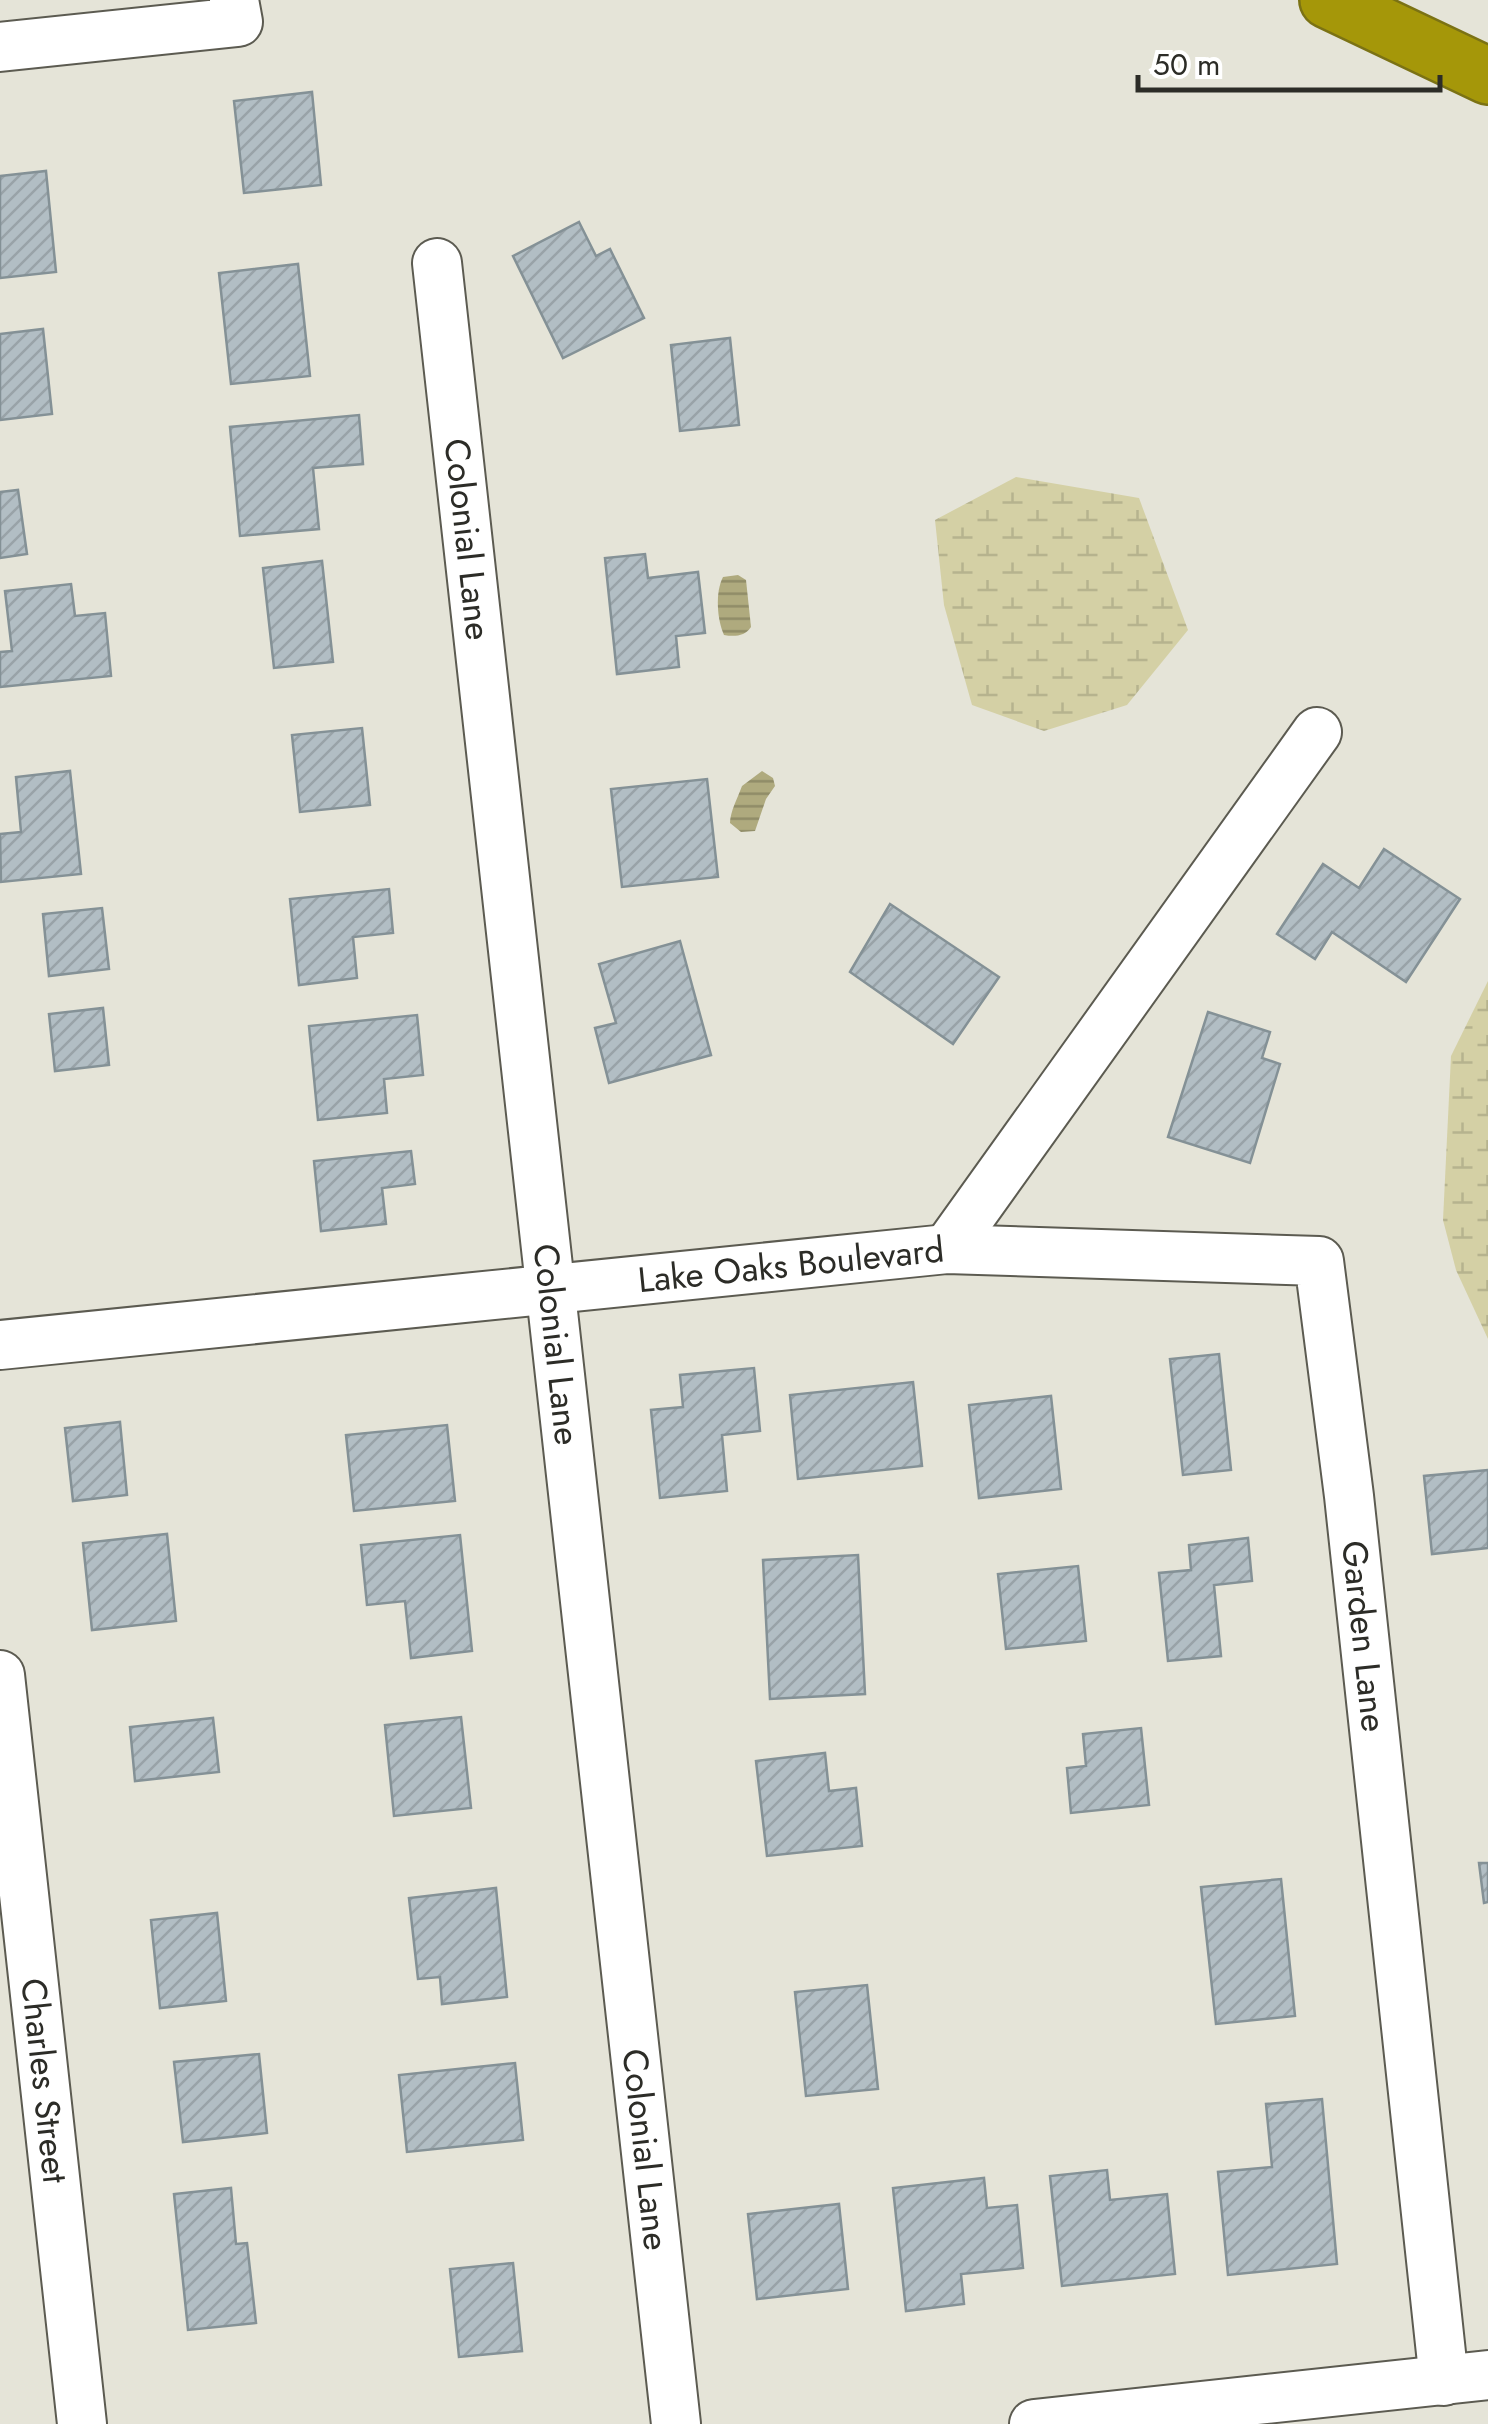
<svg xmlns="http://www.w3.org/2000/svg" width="1488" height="2424" viewBox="0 0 1488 2424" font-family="Jost,sans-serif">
<defs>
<pattern id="wetland-marsh" width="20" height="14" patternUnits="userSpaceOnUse" patternTransform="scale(2.5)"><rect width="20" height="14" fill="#d4d0a5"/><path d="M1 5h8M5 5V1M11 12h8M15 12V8" fill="none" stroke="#b6b38e"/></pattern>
<pattern id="water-rules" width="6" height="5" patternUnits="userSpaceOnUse" patternTransform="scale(2.5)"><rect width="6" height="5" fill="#afaa7e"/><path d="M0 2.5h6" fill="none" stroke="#8f8b67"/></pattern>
<pattern id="building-hatch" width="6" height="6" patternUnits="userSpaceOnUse" patternTransform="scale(2.5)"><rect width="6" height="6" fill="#b2bec4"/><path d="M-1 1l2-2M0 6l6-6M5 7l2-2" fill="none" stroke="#99a3a8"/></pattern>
</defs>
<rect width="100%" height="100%" fill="#e5e4d8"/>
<g fill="url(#wetland-marsh)">
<polygon points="1016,477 1139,498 1188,630 1127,705 1044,731 972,705 944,605 935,520"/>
<polygon points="1488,981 1488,1339 1456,1270 1443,1220 1451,1056"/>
</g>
<g fill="url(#water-rules)">
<path d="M738,575L746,580L751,627C745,636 735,637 724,635C717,620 715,592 723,577Z"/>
<path d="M762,771L773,778L775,786L766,799L755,831L741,832L730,823C730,812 738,797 742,786Z"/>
</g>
<g fill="url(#building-hatch)" stroke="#849196" stroke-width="2.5">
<polygon points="312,92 321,185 244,193 234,101"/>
<polygon points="46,171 56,272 0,278 0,176"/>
<polygon points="579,222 596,256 610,249 644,318 563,358 513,256"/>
<polygon points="298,264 310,376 231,384 219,273"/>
<polygon points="43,329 52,414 0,420 0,334"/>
<polygon points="730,338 739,425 680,431 671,345"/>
<polygon points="359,415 363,464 313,468 319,529 240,536 230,427"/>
<polygon points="18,490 27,554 0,558 0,492"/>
<polygon points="645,554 648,578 698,572 705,633 676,636 679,667 617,674 605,558"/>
<polygon points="322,561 333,662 274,668 263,568"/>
<polygon points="71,584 75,616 105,613 111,676 0,687 0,652 12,651 5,591"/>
<polygon points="362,728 370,805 300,812 292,735"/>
<polygon points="70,771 81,874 1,882 0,834 21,832 16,777"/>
<polygon points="707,779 718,877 622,887 611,789"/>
<polygon points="1384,849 1460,899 1406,982 1332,932 1315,959 1277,934 1323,864 1359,888"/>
<polygon points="389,889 393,933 353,937 357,978 299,985 290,899"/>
<polygon points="890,904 999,977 953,1044 850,972"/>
<polygon points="102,908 109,969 49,976 43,914"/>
<polygon points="680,941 711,1055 609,1083 595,1028 616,1023 599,964"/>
<polygon points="103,1008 109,1065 55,1071 49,1014"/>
<polygon points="1208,1012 1270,1032 1262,1058 1280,1064 1250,1163 1168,1137"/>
<polygon points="417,1015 423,1075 384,1079 387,1113 318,1120 309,1026"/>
<polygon points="411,1151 415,1184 382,1188 386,1224 321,1231 314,1161"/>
<polygon points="1219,1354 1231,1470 1183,1475 1170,1359"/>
<polygon points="754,1368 760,1431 722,1435 727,1491 660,1498 651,1410 683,1407 680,1375"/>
<polygon points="913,1382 922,1466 798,1479 790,1395"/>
<polygon points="1051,1396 1061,1489 979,1498 969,1405"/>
<polygon points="120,1422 127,1495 73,1501 65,1428"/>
<polygon points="447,1425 455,1501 354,1511 346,1435"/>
<polygon points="1488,1470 1488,1548 1432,1554 1424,1476"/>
<polygon points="167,1534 176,1621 92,1630 83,1543"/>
<polygon points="460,1535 472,1651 411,1658 405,1601 367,1605 361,1545"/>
<polygon points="1248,1538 1252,1581 1214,1585 1221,1656 1168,1661 1159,1573 1191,1570 1189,1545"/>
<polygon points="858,1555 865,1694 770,1699 763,1560"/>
<polygon points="1078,1566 1086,1641 1006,1649 998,1574"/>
<polygon points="461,1717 471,1808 394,1816 385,1725"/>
<polygon points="213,1718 219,1772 135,1781 130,1727"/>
<polygon points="1141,1728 1149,1805 1071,1813 1067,1768 1086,1766 1083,1734"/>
<polygon points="825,1753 829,1791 856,1788 862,1846 767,1856 756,1761"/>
<polygon points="1479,1863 1488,1863 1488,1902 1484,1903"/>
<polygon points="1281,1879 1295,2016 1216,2024 1201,1887"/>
<polygon points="496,1888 507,1997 442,2004 440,1977 418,1979 409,1898"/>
<polygon points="217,1913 226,2001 160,2008 151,1920"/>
<polygon points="867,1985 878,2089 806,2096 795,1992"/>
<polygon points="259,2054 267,2133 183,2142 174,2062"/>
<polygon points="515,2063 523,2140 407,2152 399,2075"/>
<polygon points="1322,2099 1337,2264 1228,2275 1218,2172 1272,2167 1266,2104"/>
<polygon points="1107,2170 1110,2200 1167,2194 1175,2274 1062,2286 1050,2176"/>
<polygon points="984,2178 987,2208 1017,2205 1023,2268 961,2274 964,2304 906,2311 893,2188"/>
<polygon points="231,2188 236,2244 247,2243 256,2323 188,2330 174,2194"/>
<polygon points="839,2204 848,2289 757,2299 748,2214"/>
<polygon points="513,2263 522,2351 459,2357 450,2269"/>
</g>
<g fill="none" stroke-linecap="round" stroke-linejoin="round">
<g stroke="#5c5b51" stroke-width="52">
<g id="minor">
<polyline points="0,47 238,22 234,0"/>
<path id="s1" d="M437,263L676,2424"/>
<polyline points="947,1249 1317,732"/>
<path id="s2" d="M0,1345L947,1249L1319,1261L1349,1496L1444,2381"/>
<path id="s3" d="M0,1675L82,2424"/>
<polyline points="1034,2424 1488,2375"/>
</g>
</g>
<g stroke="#7b7214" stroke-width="60">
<polyline id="motorway" points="1328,0 1488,76"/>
</g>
<use href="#minor" stroke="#fff" stroke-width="48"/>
<use href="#motorway" stroke="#a59709" stroke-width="55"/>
</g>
<g text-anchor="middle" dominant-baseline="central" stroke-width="9" stroke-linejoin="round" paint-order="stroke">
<g font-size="35" fill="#2c2c27" stroke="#fff">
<text stroke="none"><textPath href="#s1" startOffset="278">Colonial Lane</textPath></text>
<text stroke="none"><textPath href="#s2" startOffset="795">Lake Oaks Boulevard</textPath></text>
<text stroke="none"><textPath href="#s1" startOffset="1088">Colonial Lane</textPath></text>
<text stroke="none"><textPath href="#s2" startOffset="1702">Garden Lane</textPath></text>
<text stroke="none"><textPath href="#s3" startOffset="408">Charles Street</textPath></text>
<text stroke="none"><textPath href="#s1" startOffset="1898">Colonial Lane</textPath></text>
</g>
</g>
<path d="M1138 75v15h302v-15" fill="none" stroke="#2c2c27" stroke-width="5"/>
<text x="1153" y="75" font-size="30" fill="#2c2c27" stroke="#ffffff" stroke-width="8" paint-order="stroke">50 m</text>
</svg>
